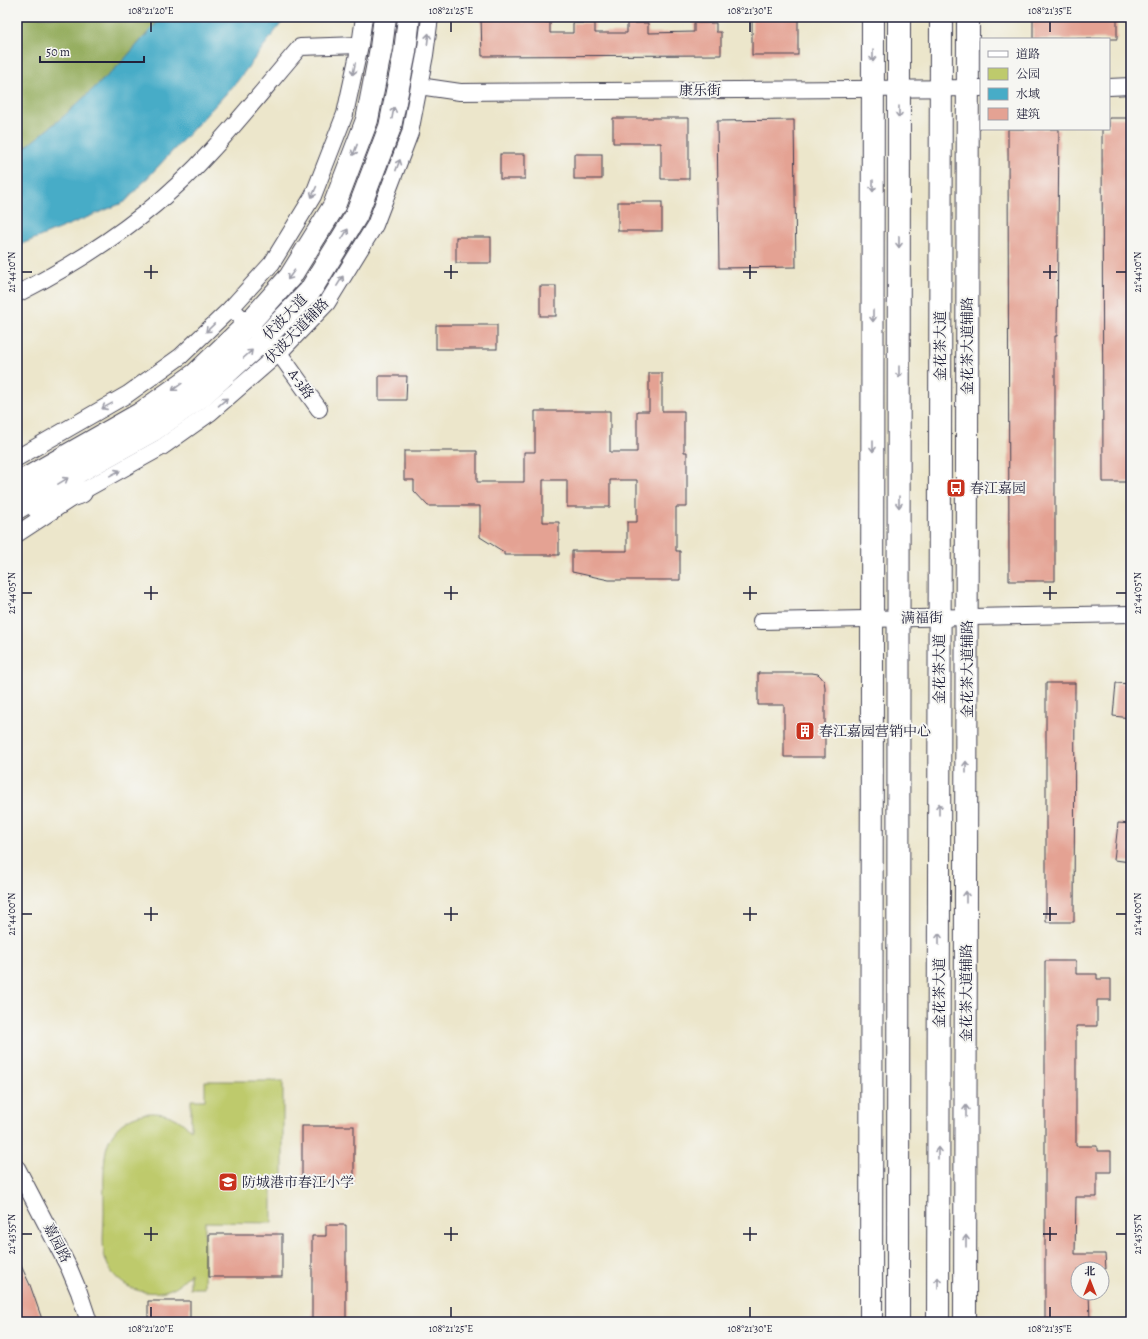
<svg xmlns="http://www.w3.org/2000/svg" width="1148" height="1339" viewBox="0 0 1148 1339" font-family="Alegreya,'Noto Serif SC',serif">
<rect width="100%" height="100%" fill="#f6f6f2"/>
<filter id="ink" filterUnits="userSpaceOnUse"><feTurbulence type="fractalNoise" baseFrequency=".025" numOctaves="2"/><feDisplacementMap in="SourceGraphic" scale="8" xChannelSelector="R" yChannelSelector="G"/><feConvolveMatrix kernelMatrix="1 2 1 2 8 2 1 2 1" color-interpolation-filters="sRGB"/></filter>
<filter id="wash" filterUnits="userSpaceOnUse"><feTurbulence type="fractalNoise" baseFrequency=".012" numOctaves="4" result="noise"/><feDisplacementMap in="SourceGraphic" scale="16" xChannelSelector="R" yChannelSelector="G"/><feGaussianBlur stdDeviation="0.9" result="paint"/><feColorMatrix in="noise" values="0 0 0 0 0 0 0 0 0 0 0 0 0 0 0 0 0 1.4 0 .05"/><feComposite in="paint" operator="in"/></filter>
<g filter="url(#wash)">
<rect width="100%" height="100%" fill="#ece6cb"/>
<path fill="#beca6c" stroke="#707654" d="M205,1081H283V1186H272V1223L205,1222L204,1288H190V1273C186,1278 182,1282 177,1286C151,1301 116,1289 106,1261C101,1247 104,1228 104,1213C104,1194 102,1159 108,1143C118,1116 152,1105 177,1119C182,1122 186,1126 191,1130V1100H205Z"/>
<polygon fill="#96ae60" stroke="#5c684e" points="17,17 162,17 119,65 64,116 17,154"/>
<polygon fill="#47acc7" stroke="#346781" points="162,17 286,17 236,83 125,202 17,246 17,154 64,116 119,65"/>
<g id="blocks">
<g fill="#e4a293">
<polygon points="481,17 522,17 522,22 550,22 550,33 573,33 573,23 595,23 595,33 627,33 627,23 648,23 648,33 694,32 694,23 716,23 716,32 721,32 721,55 482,56"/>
<rect x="752" y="17" width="46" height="38"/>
<rect x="1033" y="17" width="84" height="22"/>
<polygon points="613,118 689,118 689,179 661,179 661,143 613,143"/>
<polygon points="1109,118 1131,118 1131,482 1103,482 1102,129 1109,129"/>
<polygon points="794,120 796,267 719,268 717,121"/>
<polygon points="1008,129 1059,129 1057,336 1055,336 1055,581 1009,581"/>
<rect x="500" y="154" width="25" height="25"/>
<rect x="574" y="154" width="28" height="25"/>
<rect x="618" y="202" width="44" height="29"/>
<rect x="456" y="237" width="35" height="26"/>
<rect x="540" y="286" width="16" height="30"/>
<rect x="436" y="325" width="61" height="24"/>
<polygon points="649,373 662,373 662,411 684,411 684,452 687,452 687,507 676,507 676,551 680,551 680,580 609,580 572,572 572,551 627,551 627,522 637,522 637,480 610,480 610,507 567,507 567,480 543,480 543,522 559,522 559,555 504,555 504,552 480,537 480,506 428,506 414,491 414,480 404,480 404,451 477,451 477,482 524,482 524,452 535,452 535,411 610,411 610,452 637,452 637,411 649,411"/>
<polygon points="379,376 407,376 406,400 379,400"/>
<polygon points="758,673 812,673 818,674 821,677 824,681 825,687 825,757 784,757 784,705 758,705"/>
<polygon points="1046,683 1075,683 1074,922 1046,922"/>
<polygon points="1116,683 1131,684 1131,718 1113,716"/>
<polygon points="1118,823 1131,824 1131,862 1114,860"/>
<polygon points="1045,961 1076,961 1076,974 1097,974 1097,979 1111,979 1111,1000 1097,1000 1097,1026 1076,1026 1076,1146 1097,1146 1097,1151 1111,1151 1111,1172 1097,1172 1097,1197 1076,1197 1075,1254 1105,1254 1106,1269 1078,1269 1078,1293 1089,1293 1090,1322 1045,1322"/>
<rect x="302" y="1126" width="52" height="56"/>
<polygon points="326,1225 346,1225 346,1322 312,1322 312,1236 326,1236"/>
<rect x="209" y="1234" width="73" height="43"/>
<polygon points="17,1257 30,1285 43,1322 17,1322"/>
<polygon points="148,1301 190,1301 190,1321 148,1322"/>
</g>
</g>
</g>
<g filter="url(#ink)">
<use href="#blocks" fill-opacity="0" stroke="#403f51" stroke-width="1"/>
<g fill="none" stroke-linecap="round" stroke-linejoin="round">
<g stroke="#403f51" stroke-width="18">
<g id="street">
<polyline points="419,86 460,92 981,88"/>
<polyline points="1109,87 1131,86"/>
<path d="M17,294C88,258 158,210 211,151C242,117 270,82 300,47L360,45"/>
<polyline points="231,308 279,353 319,409"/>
<polyline points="17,458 128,394 181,356 231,308 272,263 313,196 345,114 360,45 364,17"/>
<polyline points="17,534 81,492 162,447 210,413 279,353 327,303 375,225 410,133 425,55 430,17"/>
<polyline points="761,621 1131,614"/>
<polyline points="17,1168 69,1268 79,1292 89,1322"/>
</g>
</g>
<g stroke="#403f51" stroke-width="24">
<g id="secondary">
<polyline points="17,484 140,414 196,374 248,324 290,277 334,206 367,120 381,48 385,17"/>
<polyline points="37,507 81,492"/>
<polyline points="17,508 71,476 152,431 199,398 264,339 310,291 356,216 390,127 405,52 409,17"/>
<polyline points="871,1322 873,17"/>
<polyline points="965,1322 968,17"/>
</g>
</g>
<g stroke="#403f51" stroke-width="24">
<g id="highway">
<polyline points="898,1322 899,17"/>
<polyline points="938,1322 941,17"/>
</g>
</g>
<use href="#street" stroke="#fff" stroke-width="16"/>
<use href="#secondary" stroke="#fff" stroke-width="22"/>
<use href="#highway" stroke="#fff" stroke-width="22"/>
</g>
<defs><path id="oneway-shaft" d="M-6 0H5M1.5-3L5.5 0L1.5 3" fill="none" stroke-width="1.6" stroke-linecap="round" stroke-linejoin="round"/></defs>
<g stroke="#9c9ca7">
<use href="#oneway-shaft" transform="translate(428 39) rotate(-83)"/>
<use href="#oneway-shaft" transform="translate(873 56) rotate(90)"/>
<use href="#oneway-shaft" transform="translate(354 69) rotate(102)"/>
<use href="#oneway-shaft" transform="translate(899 112) rotate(90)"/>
<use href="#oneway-shaft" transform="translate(393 113) rotate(-79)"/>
<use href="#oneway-shaft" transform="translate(355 150) rotate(111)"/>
<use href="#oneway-shaft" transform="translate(398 165) rotate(-69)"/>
<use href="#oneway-shaft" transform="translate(873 186) rotate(90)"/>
<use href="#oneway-shaft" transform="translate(314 192) rotate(114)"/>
<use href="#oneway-shaft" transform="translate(345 234) rotate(-58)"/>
<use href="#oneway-shaft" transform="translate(899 242) rotate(90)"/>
<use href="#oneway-shaft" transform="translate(291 275) rotate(126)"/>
<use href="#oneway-shaft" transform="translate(340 281) rotate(-58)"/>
<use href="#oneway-shaft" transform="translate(873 316) rotate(90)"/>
<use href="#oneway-shaft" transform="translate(210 328) rotate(136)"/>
<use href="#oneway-shaft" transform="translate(248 354) rotate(-42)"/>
<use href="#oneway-shaft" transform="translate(899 372) rotate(90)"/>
<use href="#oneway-shaft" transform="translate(177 387) rotate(144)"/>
<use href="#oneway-shaft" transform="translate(223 402) rotate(-41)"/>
<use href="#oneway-shaft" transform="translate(107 406) rotate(151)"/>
<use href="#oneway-shaft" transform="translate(873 446) rotate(90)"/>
<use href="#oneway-shaft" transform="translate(115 473) rotate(-29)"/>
<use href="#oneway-shaft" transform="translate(63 481) rotate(-31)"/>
<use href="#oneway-shaft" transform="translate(899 502) rotate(90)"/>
<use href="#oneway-shaft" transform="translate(966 767) rotate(-90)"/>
<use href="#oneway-shaft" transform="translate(939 809) rotate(-90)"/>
<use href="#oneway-shaft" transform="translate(966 897) rotate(-90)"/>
<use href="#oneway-shaft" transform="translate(939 939) rotate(-90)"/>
<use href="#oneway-shaft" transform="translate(966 1111) rotate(-90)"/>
<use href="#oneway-shaft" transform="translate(938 1153) rotate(-90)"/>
<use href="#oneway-shaft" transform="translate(966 1241) rotate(-90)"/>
<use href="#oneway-shaft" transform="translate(938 1283) rotate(-90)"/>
</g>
</g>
<path fill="none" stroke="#22223b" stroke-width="1.5" d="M151,22V32M451,22V32M750,22V32M1050,22V32M151,265V279M451,265V279M750,265V279M1050,265V279M22,272H32M144,272H158M444,272H458M743,272H757M1043,272H1057M1116,272H1126M151,586V600M451,586V600M750,586V600M1050,586V600M22,593H32M144,593H158M444,593H458M743,593H757M1043,593H1057M1116,593H1126M151,907V921M451,907V921M750,907V921M1050,907V921M22,914H32M144,914H158M444,914H458M743,914H757M1043,914H1057M1116,914H1126M151,1227V1241M451,1227V1241M750,1227V1241M1050,1227V1241M22,1234H32M144,1234H158M444,1234H458M743,1234H757M1043,1234H1057M1116,1234H1126M151,1307V1317M451,1307V1317M750,1307V1317M1050,1307V1317"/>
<defs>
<g id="bus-square" transform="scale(1)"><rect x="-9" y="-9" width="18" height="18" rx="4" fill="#c8321e" stroke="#f6f6f2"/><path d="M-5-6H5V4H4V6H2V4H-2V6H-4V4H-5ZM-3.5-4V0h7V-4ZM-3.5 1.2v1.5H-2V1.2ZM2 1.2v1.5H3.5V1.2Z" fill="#fff"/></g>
<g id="building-square" transform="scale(1)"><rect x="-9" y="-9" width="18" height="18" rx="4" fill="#c8321e" stroke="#f6f6f2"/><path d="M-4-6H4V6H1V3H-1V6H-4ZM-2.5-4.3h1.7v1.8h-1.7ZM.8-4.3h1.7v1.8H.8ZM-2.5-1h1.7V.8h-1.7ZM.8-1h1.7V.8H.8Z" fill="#fff"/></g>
<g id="school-square" transform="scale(1)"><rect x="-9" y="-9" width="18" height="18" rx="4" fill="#c8321e" stroke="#f6f6f2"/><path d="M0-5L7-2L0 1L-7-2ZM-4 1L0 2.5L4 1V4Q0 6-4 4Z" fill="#fff"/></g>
</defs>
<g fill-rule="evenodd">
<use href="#bus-square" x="956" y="488"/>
<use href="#building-square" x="805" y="731"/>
<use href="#school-square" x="228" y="1182"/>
</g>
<g text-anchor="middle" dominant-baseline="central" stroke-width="4" stroke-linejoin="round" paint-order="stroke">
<g font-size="14" fill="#22223b" stroke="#f6f6f2">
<text x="700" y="90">康乐街</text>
<text transform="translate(285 317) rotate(-46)">伏波大道</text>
<text transform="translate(297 331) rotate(-46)">伏波大道辅路</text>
<text transform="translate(940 346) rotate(-90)">金花茶大道</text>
<text transform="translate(967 346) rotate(-90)">金花茶大道辅路</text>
<text transform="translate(301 384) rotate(55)">A-3路</text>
<text transform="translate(922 618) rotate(-1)">满福街</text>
<text transform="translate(939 669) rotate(-90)">金花茶大道</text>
<text transform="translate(967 669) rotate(-90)">金花茶大道辅路</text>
<text transform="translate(939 993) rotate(-90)">金花茶大道</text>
<text transform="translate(966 993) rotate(-90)">金花茶大道辅路</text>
<text transform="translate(57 1243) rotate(63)">嘉园路</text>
</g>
<g font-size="14" fill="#22223b" stroke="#f6f6f2" text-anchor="start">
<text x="970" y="488">春江嘉园</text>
<text x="819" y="731">春江嘉园营销中心</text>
<text x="242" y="1182">防城港市春江小学</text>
</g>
</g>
<rect width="1148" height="1339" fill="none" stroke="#f6f6f2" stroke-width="44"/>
<rect x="980" y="38" width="130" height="92" fill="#f6f6f2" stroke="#a1a1a9"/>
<rect x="988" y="51" width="20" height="6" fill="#ffffff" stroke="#a1a1a9"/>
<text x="1016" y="58" font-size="12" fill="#22223b">道路</text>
<rect x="988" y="68" width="20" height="12" fill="#beca6c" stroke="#a1a1a9"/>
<text x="1016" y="78" font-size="12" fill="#22223b">公园</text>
<rect x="988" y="88" width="20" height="12" fill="#47acc7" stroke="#a1a1a9"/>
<text x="1016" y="98" font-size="12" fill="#22223b">水域</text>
<rect x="988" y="108" width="20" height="12" fill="#e4a293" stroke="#a1a1a9"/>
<text x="1016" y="118" font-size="12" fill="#22223b">建筑</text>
<g transform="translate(1090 1281)"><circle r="19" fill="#f6f6f2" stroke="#a1a1a9"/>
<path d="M0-3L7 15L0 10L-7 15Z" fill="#c8321e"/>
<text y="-6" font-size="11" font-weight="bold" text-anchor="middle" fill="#22223b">北</text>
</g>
<path d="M40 56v6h104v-6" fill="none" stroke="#22223b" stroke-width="2"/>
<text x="46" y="56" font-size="12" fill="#22223b" stroke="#f6f6f2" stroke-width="3" paint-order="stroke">50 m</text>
<rect x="22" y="22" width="1104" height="1295" fill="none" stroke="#22223b" stroke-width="1.5"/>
<g font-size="10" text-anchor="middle" fill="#22223b">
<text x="151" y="14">108°21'20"E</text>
<text x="451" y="14">108°21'25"E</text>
<text x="750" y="14">108°21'30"E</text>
<text x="1050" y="14">108°21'35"E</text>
<text transform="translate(11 272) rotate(-90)" y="4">21°44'10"N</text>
<text transform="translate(1137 272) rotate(-90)" y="4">21°44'10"N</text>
<text transform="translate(11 593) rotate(-90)" y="4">21°44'05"N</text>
<text transform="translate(1137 593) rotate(-90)" y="4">21°44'05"N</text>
<text transform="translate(11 914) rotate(-90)" y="4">21°44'00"N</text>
<text transform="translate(1137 914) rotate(-90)" y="4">21°44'00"N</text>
<text transform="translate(11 1234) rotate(-90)" y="4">21°43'55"N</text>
<text transform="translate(1137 1234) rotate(-90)" y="4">21°43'55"N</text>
<text x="151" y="1332">108°21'20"E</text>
<text x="451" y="1332">108°21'25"E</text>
<text x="750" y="1332">108°21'30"E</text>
<text x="1050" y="1332">108°21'35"E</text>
</g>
</svg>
